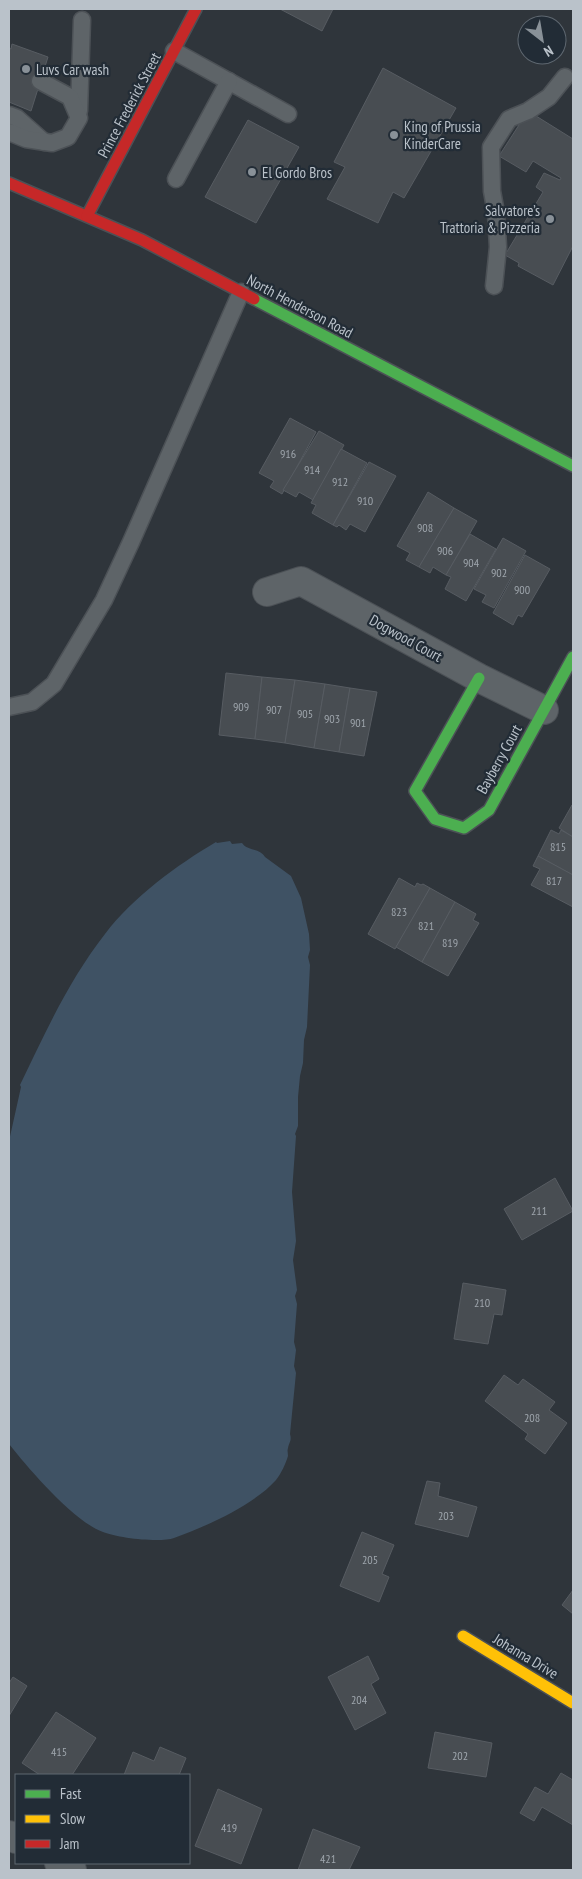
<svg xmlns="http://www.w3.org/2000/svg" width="582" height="1879" viewBox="0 0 582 1879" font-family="'PT Sans Narrow',sans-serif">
<rect width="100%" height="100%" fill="#2f353b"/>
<path fill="#3f5264" d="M230,841L232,844L242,843C247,851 260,848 265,857L291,876L301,898L309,934L310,950L308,957L310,965L307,1027L304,1040L303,1063L300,1076L298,1097V1126L295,1134L296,1136L292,1192L296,1241L293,1260L297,1290L295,1296L297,1304L294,1342L296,1350L294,1366L296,1373L290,1434C292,1441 289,1442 288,1448C287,1451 288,1453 288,1456C286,1463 281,1474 276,1480C254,1505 205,1527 174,1538C160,1543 118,1538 103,1532C73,1521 29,1469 9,1444V1141L21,1087L20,1085C45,1033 69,980 105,934C133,897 177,865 216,842L217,843Z"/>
<g fill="#484d52" stroke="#575c62">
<polygon points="280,9 333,9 322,31"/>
<polygon points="12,44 48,57 31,111 9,102 9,48 11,49"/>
<polygon points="383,68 456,108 404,198 393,192 378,223 327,199 345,167 334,162"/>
<polygon points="528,111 573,139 573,246 553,285 518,266 519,263 505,255 543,192 536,187 544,173 560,180 561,178 533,161 526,172 499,156"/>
<polygon points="248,120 299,147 256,223 205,197"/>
<polygon points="290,418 316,432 282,494 270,487 274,481 259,473"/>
<polygon points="319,431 344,445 313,500 299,492 296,497 283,490"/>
<polygon points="341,449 367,463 333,525 312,513 316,505 311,503"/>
<polygon points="369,462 396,476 365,532 350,524 346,530 339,525 337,527 333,525"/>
<polygon points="428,492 454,508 419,567 406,560 410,553 397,546"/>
<polygon points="454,508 477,521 446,575 433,567 430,573 419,567"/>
<polygon points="470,534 496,549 466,601 445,589 451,577 446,575"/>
<polygon points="503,538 526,551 494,608 482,602 486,595 474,589"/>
<polygon points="525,555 550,569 522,617 518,615 513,625 493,613"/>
<polygon points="226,673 262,677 255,739 219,735"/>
<polygon points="262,677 295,680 285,743 255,739"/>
<polygon points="295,680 325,684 314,748 285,743"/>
<polygon points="325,684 350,688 339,752 314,748"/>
<polygon points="350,688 377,692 364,756 339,752"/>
<polygon points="572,805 573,805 573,837 559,828"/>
<polygon points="551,830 559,834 561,830 573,837 573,875 538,856"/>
<polygon points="538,856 573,875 573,907 531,885 540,869 533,866"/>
<polygon points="399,878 415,887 417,883 421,885 423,884 430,888 395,949 368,934"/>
<polygon points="430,888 455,902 422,962 396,947"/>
<polygon points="455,902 476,914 473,920 479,923 448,976 422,962"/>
<polygon points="555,1178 573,1211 522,1240 504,1209"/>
<polygon points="463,1283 506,1290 502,1315 494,1314 488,1344 454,1339"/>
<polygon points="504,1375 518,1385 523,1379 555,1402 549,1410 567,1423 545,1454 525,1439 528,1434 485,1401"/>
<polygon points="427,1481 440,1483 438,1496 477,1507 468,1537 415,1524"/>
<polygon points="362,1532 394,1545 382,1574 389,1577 379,1602 340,1586"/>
<polygon points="573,1590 573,1614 562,1605"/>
<polygon points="368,1656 379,1679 371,1684 386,1713 355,1730 328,1677"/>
<polygon points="13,1677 27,1686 9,1716 9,1683"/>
<polygon points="56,1712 96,1738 72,1775 40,1775 22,1763"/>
<polygon points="435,1732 492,1743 486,1777 428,1768"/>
<polygon points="160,1747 186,1758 179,1775 124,1775 133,1752 154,1761"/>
<polygon points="561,1773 573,1780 573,1825 542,1807 534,1821 520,1813 535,1787 548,1794"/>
<polygon points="218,1789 262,1809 241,1864 195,1846"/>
<polygon points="313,1829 360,1847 349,1870 298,1870"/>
</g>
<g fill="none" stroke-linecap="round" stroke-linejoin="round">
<g stroke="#4c5156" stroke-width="19">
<g id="lane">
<polyline points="174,51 288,114"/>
<polyline points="79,111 82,20"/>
<polyline points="9,115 17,118 44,142"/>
<polyline points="9,132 26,139 52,143 68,137 79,118 70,97 40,81"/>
<polyline points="176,179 229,81"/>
<polyline points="494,286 498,247 496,213 492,191 491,147 509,119 528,111 549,97 565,77"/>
<polyline points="9,707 32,702 54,684 104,600 131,542 241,292"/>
</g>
</g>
<g stroke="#4c5156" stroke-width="30">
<g id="street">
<polyline points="267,592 301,581 479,678 544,710"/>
<polyline points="9,1835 16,1839"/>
<polyline points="59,1863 72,1870"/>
</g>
</g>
<g stroke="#4c5156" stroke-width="14">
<g id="fast">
<polyline points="254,299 573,466"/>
<polyline points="479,678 415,791 435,819 464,828 489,810 573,657"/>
</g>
</g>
<g stroke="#4c5156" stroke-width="14">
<polyline id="slow" points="463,1636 573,1703"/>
</g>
<g stroke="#4c5156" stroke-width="14">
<g id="jam">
<polyline points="9,183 142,240 254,299"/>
<polyline points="87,216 196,9"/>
</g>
</g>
<use href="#lane" stroke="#5e6468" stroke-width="16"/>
<use href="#street" stroke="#5e6468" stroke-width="28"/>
<use href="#fast" stroke="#4caf50" stroke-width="11"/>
<use href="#slow" stroke="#ffc107" stroke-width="11"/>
<use href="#jam" stroke="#c62828" stroke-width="11"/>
</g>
<g fill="#899198" stroke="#222c36" stroke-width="2">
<circle cx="26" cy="69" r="5"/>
<circle cx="394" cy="135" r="5"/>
<circle cx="252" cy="172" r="5"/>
<circle cx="550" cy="219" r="5"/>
</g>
<g text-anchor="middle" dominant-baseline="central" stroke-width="4.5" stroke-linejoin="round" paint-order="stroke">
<g font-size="12" fill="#9ea5ac">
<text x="288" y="453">916</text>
<text x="312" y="469">914</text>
<text x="340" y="481">912</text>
<text x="365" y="500">910</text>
<text x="425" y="527">908</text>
<text x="445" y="550">906</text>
<text x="471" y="562">904</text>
<text x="499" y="572">902</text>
<text x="522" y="589">900</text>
<text x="241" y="706">909</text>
<text x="274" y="709">907</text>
<text x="305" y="713">905</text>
<text x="332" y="718">903</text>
<text x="358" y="722">901</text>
<text x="558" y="846">815</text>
<text x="554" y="880">817</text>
<text x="399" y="911">823</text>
<text x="426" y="925">821</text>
<text x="450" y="942">819</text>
<text x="539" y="1210">211</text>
<text x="482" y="1302">210</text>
<text x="532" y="1417">208</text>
<text x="446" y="1515">203</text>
<text x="370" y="1559">205</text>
<text x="359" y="1699">204</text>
<text x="59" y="1751">415</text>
<text x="460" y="1755">202</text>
<text x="229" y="1827">419</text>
<text x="328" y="1858">421</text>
</g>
<g font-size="15" fill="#bac2ca" stroke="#222c36" text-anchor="start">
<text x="36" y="69">Luvs Car wash</text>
<text x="404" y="126">King of Prussia<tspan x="404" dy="17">KinderCare</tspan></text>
<text x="262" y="172">El Gordo Bros</text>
<text x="540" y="210" text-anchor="end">Salvatore’s<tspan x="540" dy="17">Trattoria &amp; Pizzeria</tspan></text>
</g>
<g font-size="15" fill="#bac2ca" stroke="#222c36">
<text transform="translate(129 105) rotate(-62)">Prince Frederick Street</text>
<text transform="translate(300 306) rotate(28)">North Henderson Road</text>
<text transform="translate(406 638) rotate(29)">Dogwood Court</text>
<text transform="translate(499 759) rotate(-61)">Bayberry Court</text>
<text transform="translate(526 1656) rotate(31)">Johanna Drive</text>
</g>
</g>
<rect width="582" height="1879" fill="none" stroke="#bac2ca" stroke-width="20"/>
<rect x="15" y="1774" width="175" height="90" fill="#222c36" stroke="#5f6871"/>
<rect x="25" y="1790" width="25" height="8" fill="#4caf50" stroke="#5f6871"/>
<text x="60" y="1799" font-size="15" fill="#bac2ca">Fast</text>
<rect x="25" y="1815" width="25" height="8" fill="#ffc107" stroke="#5f6871"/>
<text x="60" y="1824" font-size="15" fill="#bac2ca">Slow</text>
<rect x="25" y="1840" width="25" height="8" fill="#c62828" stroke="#5f6871"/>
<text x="60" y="1849" font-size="15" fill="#bac2ca">Jam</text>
<g transform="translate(542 40) rotate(149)"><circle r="24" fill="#222c36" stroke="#5f6871"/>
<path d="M0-4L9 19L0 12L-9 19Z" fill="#899198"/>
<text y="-8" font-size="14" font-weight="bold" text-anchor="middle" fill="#bac2ca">N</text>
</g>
</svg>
